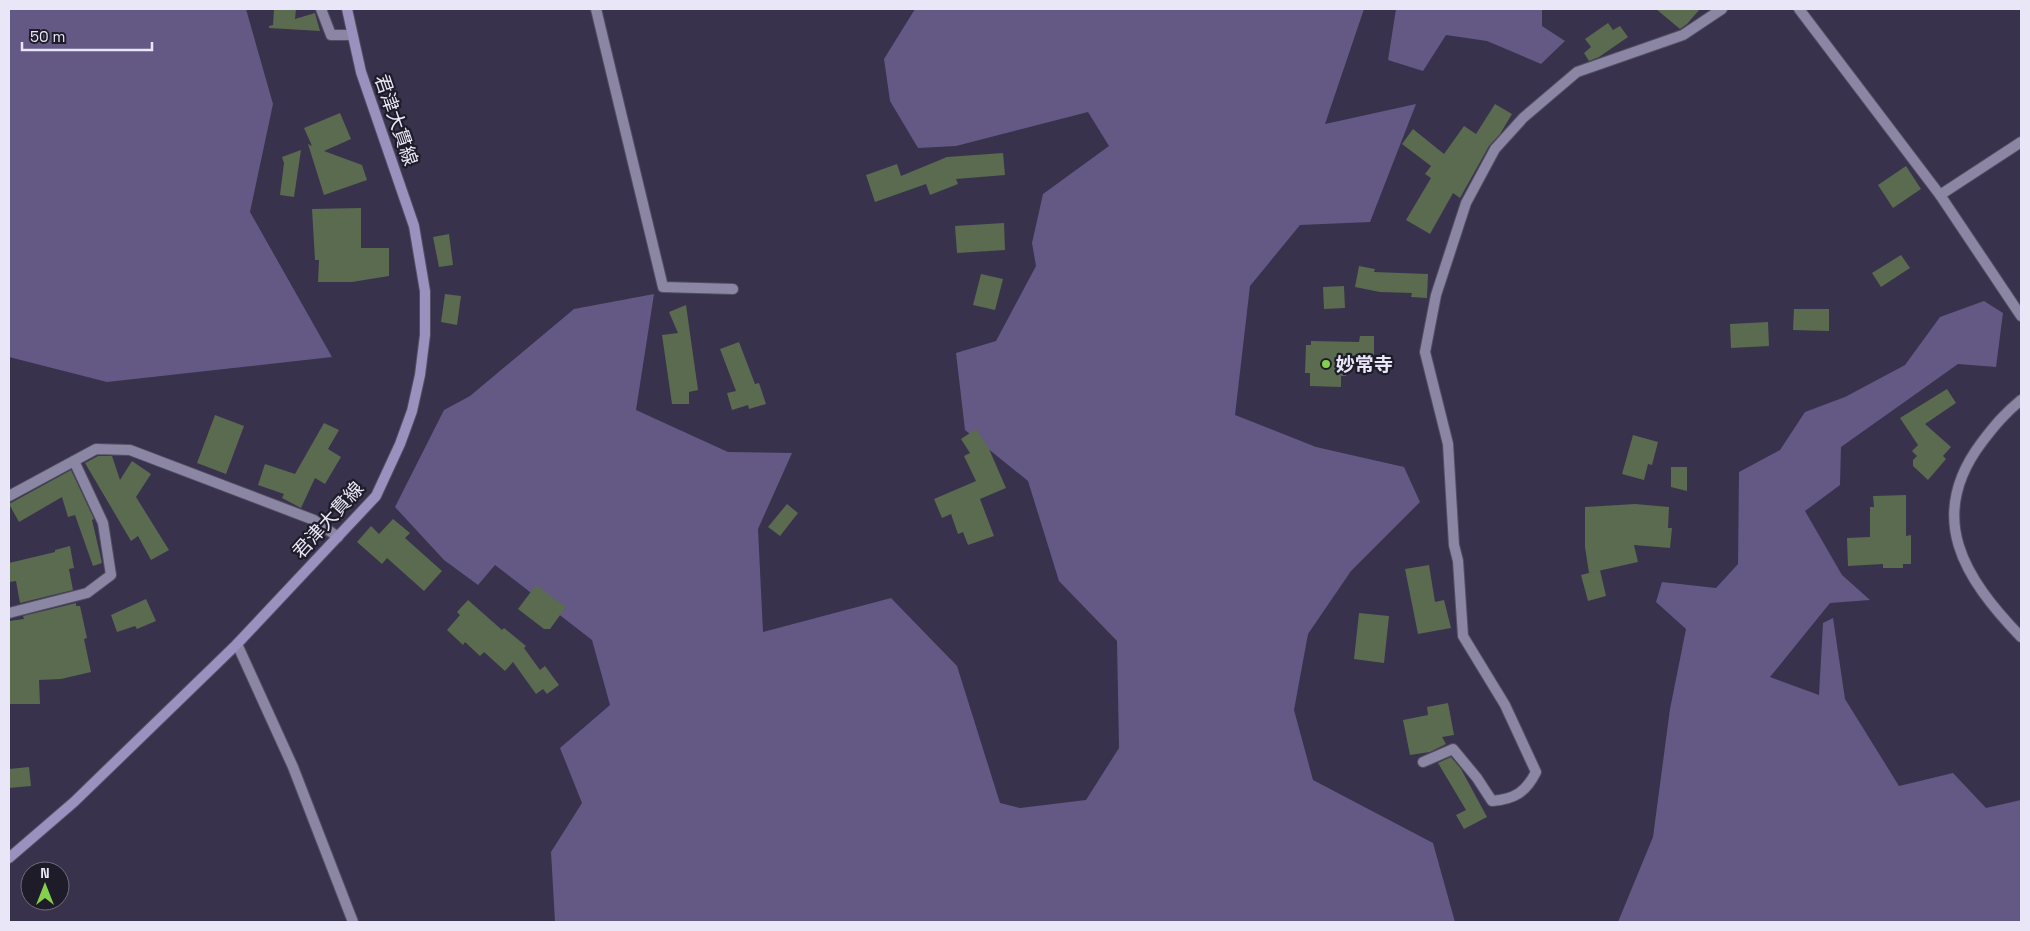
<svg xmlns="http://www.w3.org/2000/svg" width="2030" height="931" viewBox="0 0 2030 931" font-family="'Space Grotesk','Noto Sans JP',sans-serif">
<rect width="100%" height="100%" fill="#38324c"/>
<g fill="#635984">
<polygon points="9,9 246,9 273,104 250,212 332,357 107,382 9,357"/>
<polygon points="915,9 1364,9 1325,124 1416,104 1370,222 1300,225 1250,286 1235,415 1316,447 1404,467 1420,502 1351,571 1308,634 1294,710 1313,780 1433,843 1455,922 555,922 551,852 582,803 560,748 610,705 592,640 495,565 478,585 444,560 395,507 444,410 470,396 574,309 654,294 636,410 728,452 792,453 758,529 763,632 891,598 957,666 1000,803 1020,808 1086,800 1119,748 1117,641 1059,581 1028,481 965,430 956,353 996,341 1036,266 1032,243 1043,194 1109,146 1088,112 956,146 918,148 890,101 884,59"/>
<polygon points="1396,9 1542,9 1542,26 1565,41 1541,64 1487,41 1446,35 1423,71 1388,60"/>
<polygon points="1984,301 2003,313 1996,367 1958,364 1841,447 1840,485 1805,511 1842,575 1870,600 1830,603 1770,677 1819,695 1823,623 1833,618 1845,699 1899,786 1953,773 1986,808 2021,800 2021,922 1618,922 1653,837 1670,709 1686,629 1656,602 1662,582 1716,588 1738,564 1739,472 1780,450 1805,412 1845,397 1905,365 1940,317"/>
</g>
<g fill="#5a6b50">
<polygon points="274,9 296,9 295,19 315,13 320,31 269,28 269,26 273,25"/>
<polygon points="1656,9 1700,9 1687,24 1680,29"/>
<polygon points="1608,23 1613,30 1620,26 1628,37 1599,57 1589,61 1584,53 1591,47 1585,39"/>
<polygon points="1495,104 1512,114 1500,134 1489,146 1460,198 1453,193 1430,234 1406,220 1431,178 1425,174 1431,166 1402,144 1413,129 1444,154 1464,126 1476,134"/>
<polygon points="340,113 351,139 324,151 362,165 367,180 324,195 308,144 312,146 304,128"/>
<polygon points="301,150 294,197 280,195 284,163 282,157"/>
<polygon points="1003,153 1005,175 956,179 958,184 930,195 926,184 875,202 866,175 897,164 901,176 947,157"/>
<polygon points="1906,166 1921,189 1893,208 1878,185"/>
<polygon points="361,208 361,248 389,248 389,276 352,282 318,282 319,260 315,260 312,209"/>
<polygon points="1004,223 1005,250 957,253 955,226"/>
<polygon points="449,234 453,265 439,267 433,237"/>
<polygon points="1901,255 1910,268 1881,287 1872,273"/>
<polygon points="1359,266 1375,269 1374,272 1428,274 1427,298 1411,297 1412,293 1380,292 1355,287"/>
<polygon points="981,274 1003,279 995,310 973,305"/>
<polygon points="1344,286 1345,308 1324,309 1323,287"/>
<polygon points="445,294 461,296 457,325 441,322"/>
<polygon points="686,305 698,390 689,392 689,404 672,404 662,335 678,333 669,312"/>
<polygon points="1794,309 1829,309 1829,331 1793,330"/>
<polygon points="1768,322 1769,346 1731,348 1730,324"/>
<polygon points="1360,336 1374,336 1374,357 1347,357 1346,376 1341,376 1341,387 1310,386 1310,373 1305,373 1306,345 1311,345 1311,341 1359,342"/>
<polygon points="739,342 755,384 759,383 766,404 749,409 748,405 732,410 727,393 736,391 720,349"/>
<polygon points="1947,389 1956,403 1925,424 1951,447 1943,456 1946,459 1928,480 1913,466 1913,460 1917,456 1912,451 1918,445 1900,418"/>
<polygon points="215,415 244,426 226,474 197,463"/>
<polygon points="324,423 339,430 328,449 341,457 325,484 315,478 301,508 282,498 284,494 258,485 265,464 295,474"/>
<polygon points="976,429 989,449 1006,488 980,499 994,536 968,545 963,532 958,534 951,514 942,518 934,499 976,481 964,456 970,453 961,439"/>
<polygon points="1633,435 1658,442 1652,465 1648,464 1644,480 1622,474"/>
<polygon points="98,456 112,456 120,480 132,461 151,474 136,497 169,550 151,560 138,536 131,541 85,463"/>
<polygon points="1671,467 1687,467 1687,491 1671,487"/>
<polygon points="71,470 94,519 92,520 102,563 93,566 75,515 68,517 62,497 19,522 9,504"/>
<polygon points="1906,495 1906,536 1911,535 1911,564 1903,564 1903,568 1883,568 1883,564 1848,566 1847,538 1870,537 1870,507 1874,507 1873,496"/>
<polygon points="787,504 798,513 780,536 768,527"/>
<polygon points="1635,504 1669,507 1668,528 1672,528 1670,548 1634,545 1638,562 1589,573 1585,547 1585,507"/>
<polygon points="393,519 410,533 405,538 442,571 424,591 387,558 382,564 357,542 371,526 379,534"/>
<polygon points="70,546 74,568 69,569 73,590 20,603 16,581 9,582 9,563 55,552 55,550"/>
<polygon points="1429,565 1435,602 1444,600 1451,628 1418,634 1405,569"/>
<polygon points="1600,570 1606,596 1588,601 1581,575"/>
<polygon points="536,585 566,607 550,629 544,629 518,609"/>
<polygon points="146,599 156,621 137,629 135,626 117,632 111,615"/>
<polygon points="468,600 502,630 504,628 526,646 524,648 540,670 545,666 559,685 547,694 543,689 536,694 513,662 505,671 484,652 480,656 465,642 463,645 447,630 460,615 457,612"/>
<polygon points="76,603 76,606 80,606 87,638 84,639 91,672 61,679 39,680 40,704 9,704 9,621 24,619 23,616"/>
<polygon points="1359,613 1389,616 1384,663 1354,659"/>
<polygon points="1448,703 1454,735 1442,737 1446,744 1430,752 1410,755 1403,720 1428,715 1427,707"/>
<polygon points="1451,757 1461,769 1487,817 1464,829 1456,815 1466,810 1438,763"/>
<polygon points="29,767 31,786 9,788 9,769"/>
</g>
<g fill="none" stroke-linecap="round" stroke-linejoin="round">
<g stroke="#544f64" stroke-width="12">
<g id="street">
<polyline points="321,9 331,35 351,35"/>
<polyline points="596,9 663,287 733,289"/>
<polyline points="1799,9 1940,195 2021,316"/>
<polyline points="1940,195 2021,142"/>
<path d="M2021,400C2004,414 1995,425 1982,442C1925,517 1964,578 2021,637"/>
<polyline points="9,496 96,449 130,450 314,520 338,537"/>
<polyline points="9,613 87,593 111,575 103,523 74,461"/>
<polyline points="237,644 293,767 353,922"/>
<path d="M1423,762L1453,749L1477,778L1492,801C1515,799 1526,792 1536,772L1505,705L1463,636L1458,561L1454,545L1448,444L1425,352L1436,295L1466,203L1495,149L1523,118L1577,72L1683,35L1722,9"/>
</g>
</g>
<g stroke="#544f64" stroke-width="12">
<polyline id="secondary" points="9,858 74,802 237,644 376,496 400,444 412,411 420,375 425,335 425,291 414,226 361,72 347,9"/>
</g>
<use href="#street" stroke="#8b86a4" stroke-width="10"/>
<use href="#secondary" stroke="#9a91be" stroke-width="10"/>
</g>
<circle fill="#84d04e" stroke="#1e1c28" stroke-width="2" cx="1326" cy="364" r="5"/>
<g text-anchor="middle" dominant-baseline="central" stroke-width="4.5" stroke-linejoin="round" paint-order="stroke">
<g font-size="19" fill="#e9e7f7" stroke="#1e1c28">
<text transform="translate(396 120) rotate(71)">君津大貫線</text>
<text transform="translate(328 520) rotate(-48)">君津大貫線</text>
</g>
<g font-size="19" font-weight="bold" fill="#e9e7f7" stroke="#1e1c28" text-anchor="start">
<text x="1336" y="364">妙常寺</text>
</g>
</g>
<rect width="2030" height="931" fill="none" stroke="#e9e7f7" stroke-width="20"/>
<g transform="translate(45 886)"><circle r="24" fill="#1e1c28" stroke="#6f6d7b"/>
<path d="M0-4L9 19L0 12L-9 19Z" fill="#84d04e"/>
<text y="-8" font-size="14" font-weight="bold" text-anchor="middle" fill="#e9e7f7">N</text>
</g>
<path d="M22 42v8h130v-8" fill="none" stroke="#e9e7f7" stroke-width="2.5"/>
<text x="30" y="42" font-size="15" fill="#e9e7f7" stroke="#1e1c28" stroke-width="4" paint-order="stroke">50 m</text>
</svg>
